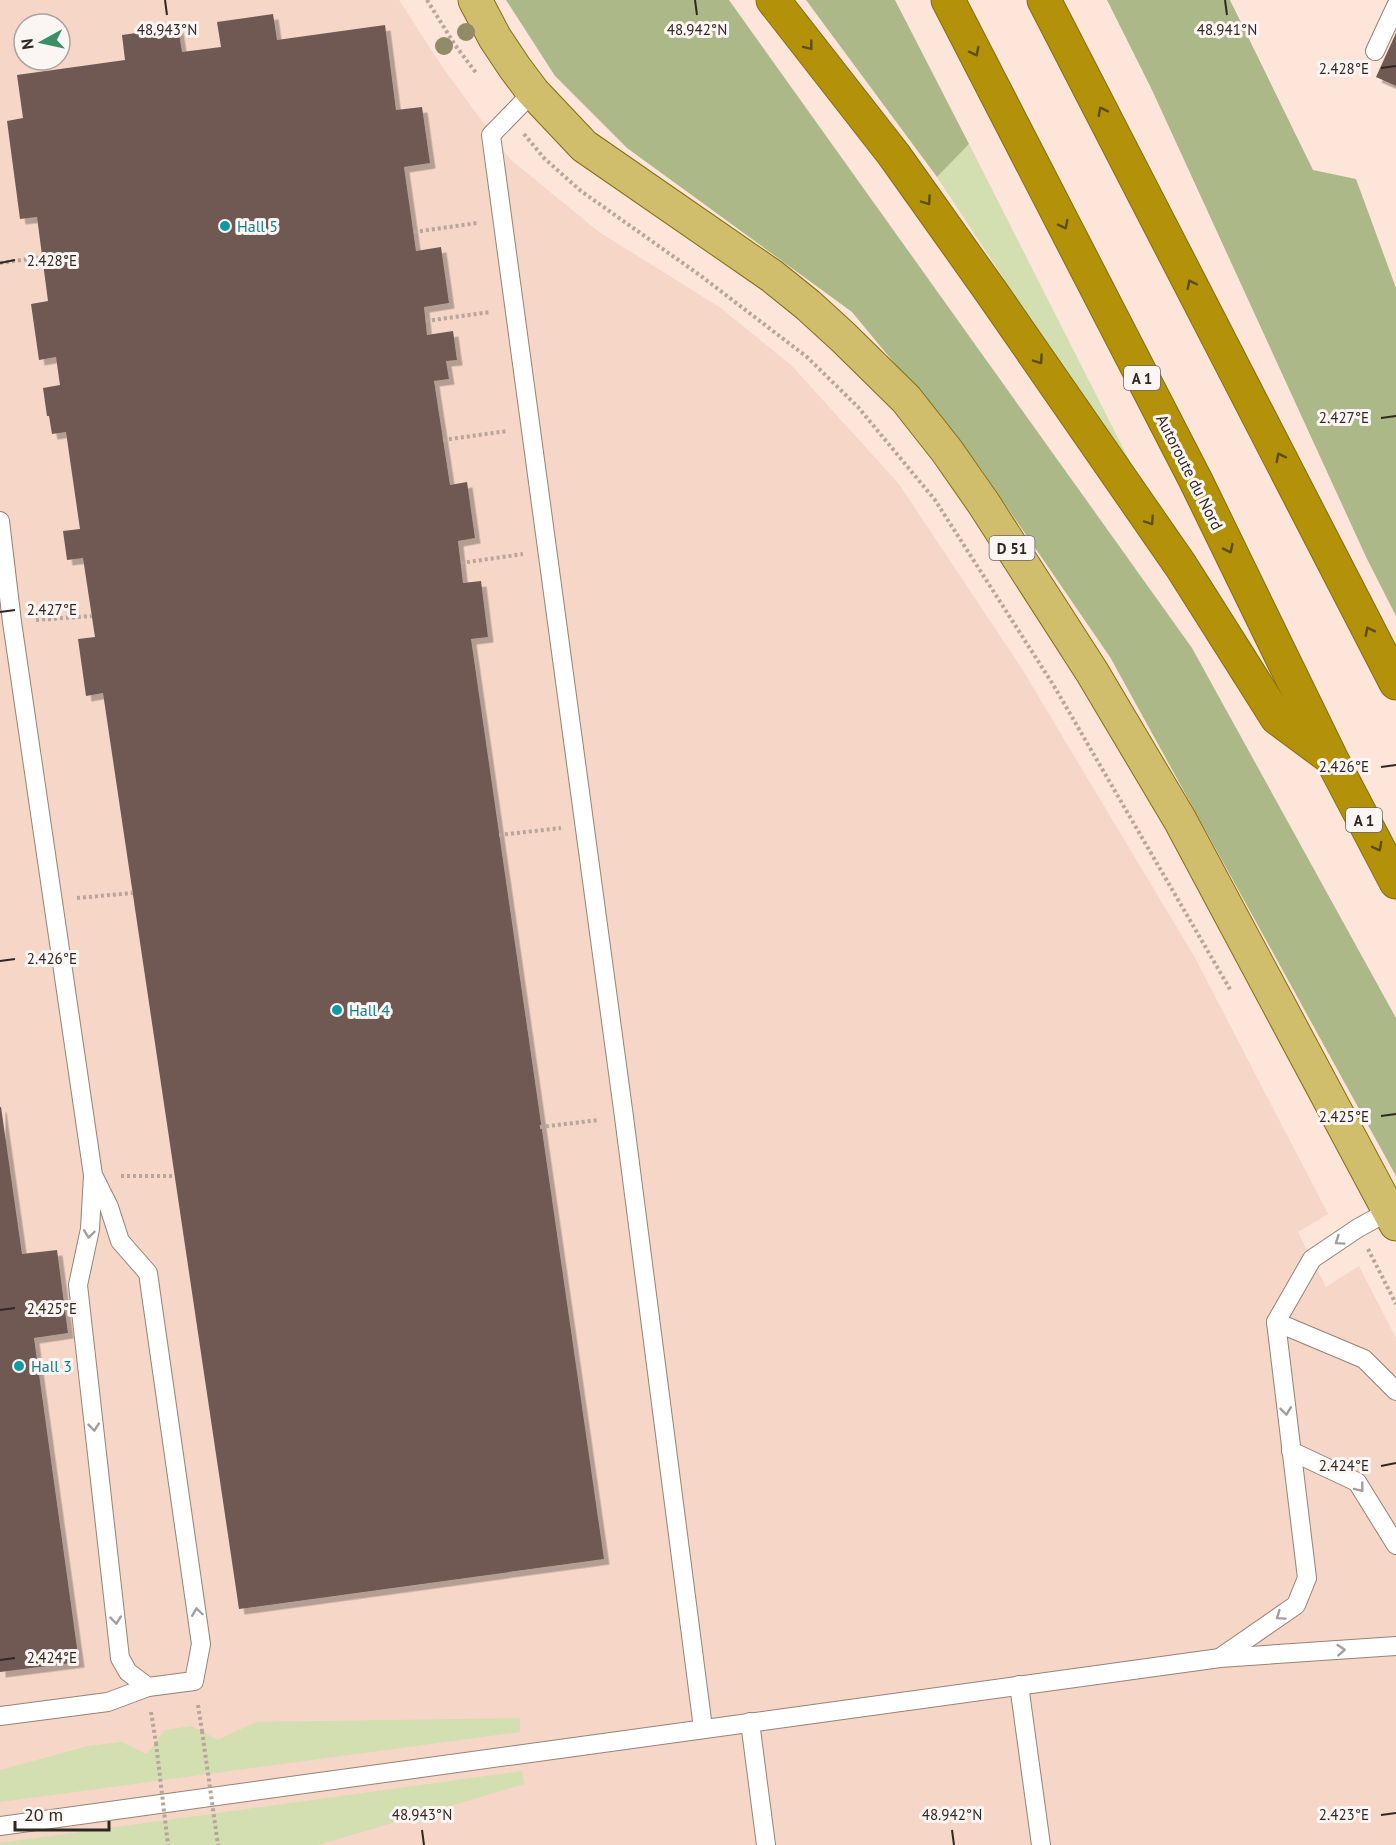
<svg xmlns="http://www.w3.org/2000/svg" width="1396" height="1845" viewBox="0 0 1396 1845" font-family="'PT Sans',sans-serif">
<defs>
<filter id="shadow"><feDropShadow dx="5.5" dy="5.5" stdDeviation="0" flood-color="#0004"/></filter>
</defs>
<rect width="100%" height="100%" fill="#fde5d9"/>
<path fill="#f5d6c7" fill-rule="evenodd" d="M0,0H399L443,68L510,159L599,232L721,308L792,366L899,484L1022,669L1194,956L1328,1214L1298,1232L1326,1287L1359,1266L1396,1338V1845H0ZM24,24H60V60H24Z"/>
<g fill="#d3deb1">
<polygon points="969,144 1150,501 937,177"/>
<polygon points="520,1718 520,1732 0,1802 0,1770 88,1746 121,1742 147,1754 165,1730 192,1726 218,1740 256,1722"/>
<polygon points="522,1771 524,1784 318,1845 0,1845 0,1843"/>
</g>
<g fill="#adb889">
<polygon points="506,0 729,0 1192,648 1396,1018 1396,1176 1110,657 976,462 852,312 627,148 555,76"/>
<polygon points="806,0 895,0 969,144 937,177"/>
<polygon points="1107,0 1230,0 1313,170 1356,179 1396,288 1396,616 1367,559 1152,90"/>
</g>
<g fill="#6f5952" filter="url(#shadow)">
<polygon points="273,14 277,40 385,25 396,110 422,107 430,163 404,167 416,251 441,247 449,303 424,307 427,335 453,331 457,360 446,361 449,379 434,381 450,485 467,482 475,538 458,541 463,583 481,581 488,637 471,639 604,1559 239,1609 103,693 86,696 78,639 95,637 83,558 67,560 63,531 80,529 66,432 52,434 49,416 47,416 43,388 60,385 56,357 39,360 31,304 48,301 37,217 20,219 7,121 23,118 17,75 125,60 122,35 178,27 182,52 221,47 217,22"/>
<polygon points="1396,33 1396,86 1376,77"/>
<polygon points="0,1107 1,1107 22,1254 57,1250 68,1333 34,1338 79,1662 0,1672"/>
</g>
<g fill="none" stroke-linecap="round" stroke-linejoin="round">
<g stroke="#978277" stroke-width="20">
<g id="lane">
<polyline points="1375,51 1396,6"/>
<polyline points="533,92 491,135 624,1117 703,1728"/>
<polyline points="0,521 12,622 93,1175 90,1229 78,1285 120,1658 128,1672 148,1687 194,1681 201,1644 148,1273 120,1241 109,1207 93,1175"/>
<polyline points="1276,1322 1364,1359 1396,1391"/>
<polyline points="1291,1451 1357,1482 1396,1545"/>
<polyline points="1221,1657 1296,1605 1307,1578 1276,1322 1312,1259 1358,1228 1389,1211"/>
<polyline points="1019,1685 1041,1845"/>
<polyline points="0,1716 108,1702 148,1687"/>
<polyline points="750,1722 766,1845"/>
<polyline points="0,1826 1220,1658 1396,1646"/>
</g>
</g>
<g stroke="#856d13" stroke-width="35">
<polyline id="primary" points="475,0 495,38 515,68 533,92 584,146 772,276 808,305 843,337 906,399 947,451 984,504 1092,672 1180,820 1396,1224"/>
</g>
<g stroke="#856d13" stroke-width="35">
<g id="highway">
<polyline points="773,0 894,155 992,293 1181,566 1277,718 1327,755"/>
<polyline points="948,0 1196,481 1331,758 1396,882"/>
<polyline points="1044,0 1396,683"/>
</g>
</g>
<g stroke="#b8a59b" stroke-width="4" stroke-dasharray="3 3" stroke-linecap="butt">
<polyline points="427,0 455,45 477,74"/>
<polyline points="524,134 544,158 581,191 701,276 807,357 858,407 935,500 1054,686 1231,991"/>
<polyline points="414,232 477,223"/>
<polyline points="0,263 42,257"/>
<polyline points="426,321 490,312"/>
<polyline points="443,440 507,431"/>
<polyline points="461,563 523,554"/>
<polyline points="36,620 92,616"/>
<polyline points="499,835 561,828"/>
<polyline points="77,898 133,893"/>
<polyline points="540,1127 599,1120"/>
<polyline points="121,1176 175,1176"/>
<polyline points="1368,1249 1396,1304"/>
<polyline points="198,1705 202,1731"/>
<polyline points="151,1712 156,1743"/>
</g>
<use href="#lane" stroke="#fff" stroke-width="18"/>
<use href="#primary" stroke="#d1be6c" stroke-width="33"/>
<use href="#highway" stroke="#b3920a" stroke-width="33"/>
<g stroke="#b8a59b" stroke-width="4" stroke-dasharray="3 3" stroke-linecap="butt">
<polyline points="202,1731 218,1845"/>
<polyline points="156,1743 168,1845"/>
</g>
</g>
<g fill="#918b67">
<circle cx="466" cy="32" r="9"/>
<circle cx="444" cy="46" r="9"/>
</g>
<defs><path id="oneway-chevron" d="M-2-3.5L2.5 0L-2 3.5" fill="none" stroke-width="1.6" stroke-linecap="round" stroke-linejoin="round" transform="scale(1.5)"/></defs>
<g stroke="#5e4c1a">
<use href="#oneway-chevron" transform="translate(809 46) rotate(52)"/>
<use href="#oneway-chevron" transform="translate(975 52) rotate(63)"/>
<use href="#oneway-chevron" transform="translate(1102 111) rotate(-117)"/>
<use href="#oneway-chevron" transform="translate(927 201) rotate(55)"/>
<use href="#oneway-chevron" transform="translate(1064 225) rotate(63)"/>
<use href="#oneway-chevron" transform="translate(1191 284) rotate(-117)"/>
<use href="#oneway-chevron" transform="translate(1039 360) rotate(55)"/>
<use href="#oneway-chevron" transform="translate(1280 457) rotate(-117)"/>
<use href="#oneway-chevron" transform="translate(1150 521) rotate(56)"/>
<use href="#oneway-chevron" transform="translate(1229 549) rotate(64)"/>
<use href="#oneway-chevron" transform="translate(1369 631) rotate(-117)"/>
<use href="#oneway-chevron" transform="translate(1378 847) rotate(62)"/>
</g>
<g stroke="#a29e9c">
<use href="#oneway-chevron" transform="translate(89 1234) rotate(98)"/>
<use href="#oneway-chevron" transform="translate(1339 1241) rotate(146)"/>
<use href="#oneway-chevron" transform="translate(1286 1411) rotate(83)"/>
<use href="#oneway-chevron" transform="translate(94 1427) rotate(84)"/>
<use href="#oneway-chevron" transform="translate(1360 1488) rotate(52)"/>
<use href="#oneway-chevron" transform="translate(197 1612) rotate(-98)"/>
<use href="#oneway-chevron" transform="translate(1280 1616) rotate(145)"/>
<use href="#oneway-chevron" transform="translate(116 1620) rotate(84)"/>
<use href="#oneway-chevron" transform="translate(1341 1650) rotate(-4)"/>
</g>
<path fill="none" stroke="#302723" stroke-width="2" d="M165,0L167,15M695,0L697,15M1225,0L1227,15M1381,68L1396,66M0,263L15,260M1381,418L1396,416M0,612L15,610M1381,767L1396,765M0,961L15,959M1381,1116L1396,1114M0,1310L15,1308M1381,1466L1396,1463M0,1660L15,1658M1381,1815L1396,1813M422,1830L424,1845M952,1830L954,1845"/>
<g fill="#0f9aa8" stroke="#fbf6f4" stroke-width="2">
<circle cx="225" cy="226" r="6"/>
<circle cx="337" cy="1010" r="6"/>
<circle cx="19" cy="1366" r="6"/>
</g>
<g text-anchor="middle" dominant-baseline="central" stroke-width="6" stroke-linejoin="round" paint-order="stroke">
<g fill="#fbf6f4" stroke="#6d6562" stroke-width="1.5">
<rect x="1124" y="366" width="36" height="24" rx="4.5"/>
<rect x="989.5" y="536" width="45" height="24" rx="4.5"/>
<rect x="1346" y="808" width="36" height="24" rx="4.5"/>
</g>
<g font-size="15" font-weight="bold" fill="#302723">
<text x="1142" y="378">A 1</text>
<text x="1012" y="548">D 51</text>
<text x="1364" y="820">A 1</text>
</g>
<g font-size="16" fill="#0d838f" stroke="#fbf6f4" text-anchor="start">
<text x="237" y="226">Hall 5</text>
<text x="349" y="1010">Hall 4</text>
<text x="31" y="1366">Hall 3</text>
</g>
<g font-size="16" fill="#302723" stroke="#fbf6f4">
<text transform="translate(1190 472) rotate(63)">Autoroute du Nord</text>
</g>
</g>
<g font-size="15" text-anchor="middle" fill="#302723" stroke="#fbf6f4" stroke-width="6" stroke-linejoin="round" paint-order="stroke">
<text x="167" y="35">48.943°N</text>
<text x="697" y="35">48.942°N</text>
<text x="1227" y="35">48.941°N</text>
<text x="1344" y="74">2.428°E</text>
<text x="52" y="266">2.428°E</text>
<text x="1344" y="423">2.427°E</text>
<text x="52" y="615">2.427°E</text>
<text x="1344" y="772">2.426°E</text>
<text x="52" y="964">2.426°E</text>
<text x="1344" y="1122">2.425°E</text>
<text x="52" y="1314">2.425°E</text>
<text x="1344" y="1471">2.424°E</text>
<text x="52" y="1663">2.424°E</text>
<text x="1344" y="1820">2.423°E</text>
<text x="422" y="1820">48.943°N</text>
<text x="952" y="1820">48.942°N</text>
</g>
<g transform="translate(42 42) rotate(262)"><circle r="28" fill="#fbf6f4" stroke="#aaa3a0" stroke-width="1.5"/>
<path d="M0-4.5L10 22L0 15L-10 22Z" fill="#3a9064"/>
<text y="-9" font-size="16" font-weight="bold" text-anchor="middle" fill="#302723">N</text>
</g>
<path d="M15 1821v9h94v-9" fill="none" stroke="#302723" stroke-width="3"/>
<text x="24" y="1821" font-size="18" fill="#302723" stroke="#fbf6f4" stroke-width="4.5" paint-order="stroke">20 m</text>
</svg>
